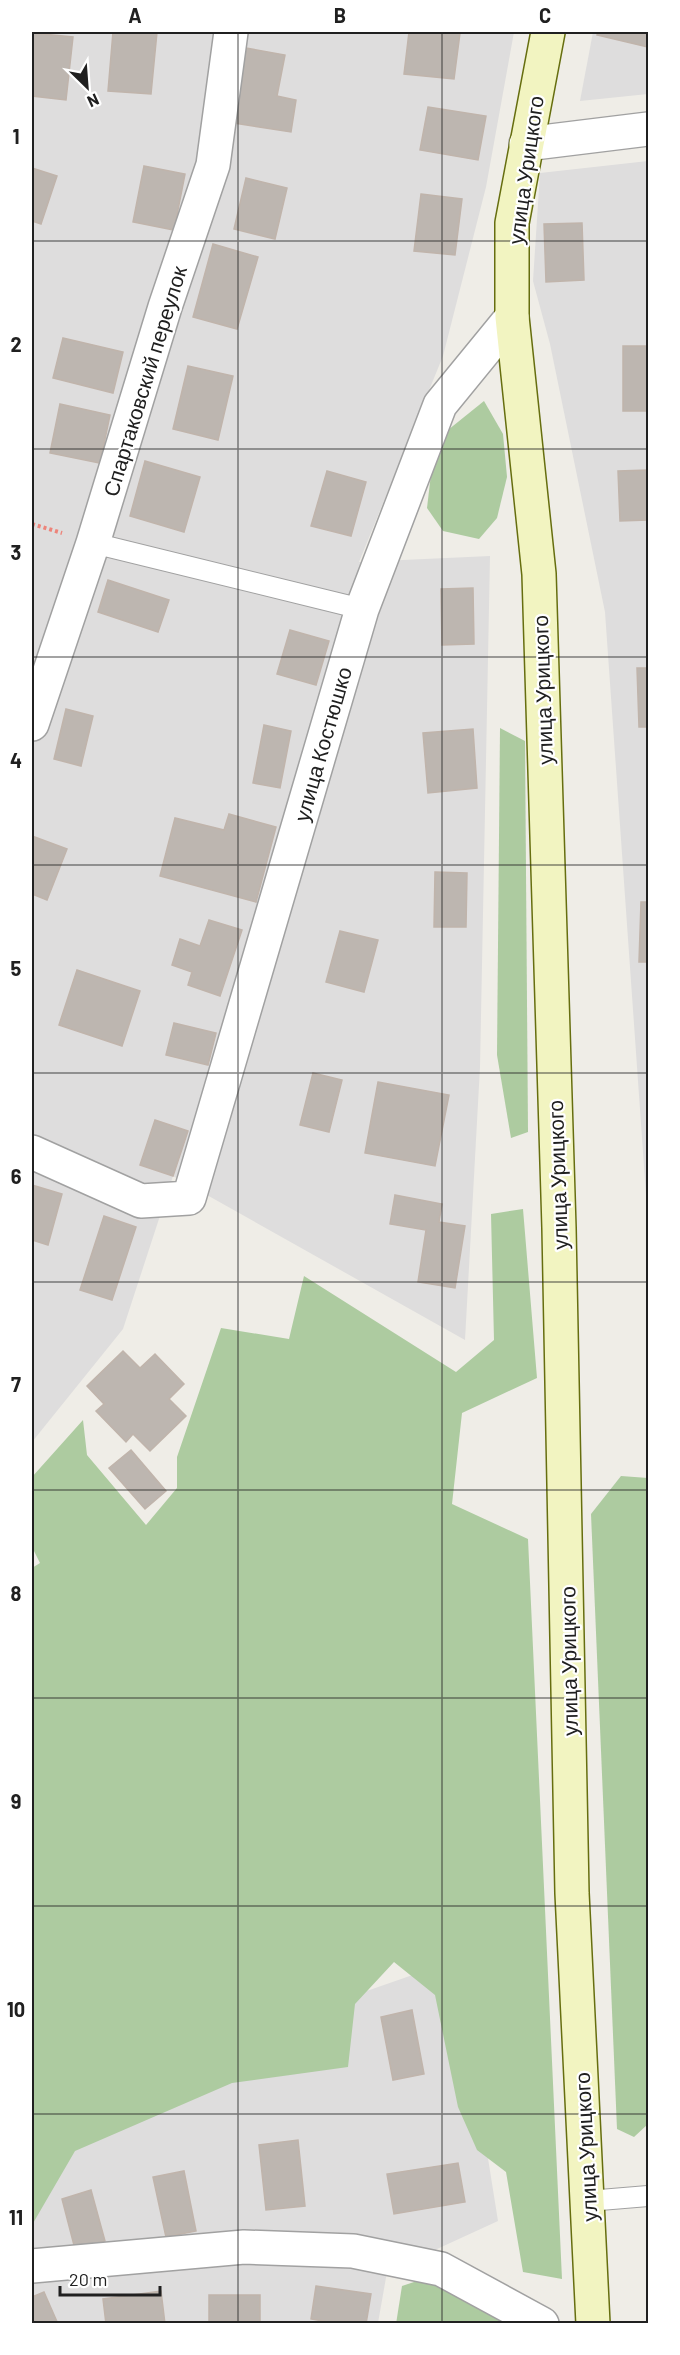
<svg xmlns="http://www.w3.org/2000/svg" width="680" height="2355" viewBox="0 0 680 2355" font-family="Barlow,sans-serif">
<rect width="100%" height="100%" fill="#efede7"/>
<g fill="#dedddd">
<polygon points="32,32 514,32 486,187 443,356 359,562 490,556 480,1067 465,1340 173,1176 123,1329 32,1442"/>
<polygon points="593,32 648,32 648,94 580,101"/>
<polygon points="648,161 648,1223 605,612 550,344 533,281 540,173"/>
<polygon points="427,1970 465,2014 498,2221 387,2272 378,2323 32,2324 32,2060 315,2009"/>
</g>
<g fill="#adcba0">
<polygon points="484,401 503,434 507,477 497,518 479,539 443,531 427,508 431,474 448,430"/>
<polygon points="500,728 525,741 528,1132 511,1138 497,1055"/>
<polygon points="523,1209 537,1378 462,1413 452,1504 528,1539 562,2279 523,2272 506,2172 477,2150 458,2107 435,1995 394,1962 355,2004 348,2067 232,2083 75,2151 32,2225 32,1568 40,1563 32,1547 32,1477 83,1420 87,1455 146,1525 177,1488 177,1457 221,1328 289,1339 304,1276 456,1372 494,1340 491,1214"/>
<polygon points="621,1476 648,1478 648,2124 634,2137 617,2129 591,1514"/>
<polygon points="423,2279 509,2323 396,2324 402,2286"/>
</g>
<g fill="#bdb6b0" stroke="#c0b4ab" stroke-width="1.5">
<polygon points="113,32 157,32 151,94 108,91"/>
<polygon points="409,32 460,33 454,79 404,74"/>
<polygon points="598,32 648,32 648,47 597,35"/>
<polygon points="32,33 73,37 66,100 32,96"/>
<polygon points="246,48 285,55 277,96 296,100 291,132 233,123"/>
<polygon points="428,107 486,116 478,160 420,150"/>
<polygon points="144,166 185,174 174,230 133,222"/>
<polygon points="32,168 57,176 41,224 32,221"/>
<polygon points="246,178 287,188 275,239 234,229"/>
<polygon points="421,194 462,199 455,255 414,251"/>
<polygon points="582,223 584,280 546,282 544,224"/>
<polygon points="213,244 258,257 237,329 193,317"/>
<polygon points="63,338 123,352 113,393 53,378"/>
<rect x="623" y="346" width="25" height="65"/>
<polygon points="188,366 233,376 218,440 173,429"/>
<polygon points="60,404 110,415 100,463 50,453"/>
<polygon points="145,461 200,477 184,532 130,516"/>
<polygon points="648,470 648,520 620,521 618,471"/>
<polygon points="327,471 366,482 351,536 311,526"/>
<polygon points="108,580 169,600 158,632 98,612"/>
<polygon points="473,588 474,644 442,645 441,589"/>
<polygon points="290,630 329,641 316,685 277,674"/>
<polygon points="637,668 648,668 648,727 639,727"/>
<polygon points="66,709 93,716 81,766 54,759"/>
<polygon points="264,725 291,731 280,788 253,783"/>
<polygon points="473,729 477,788 428,793 423,733"/>
<polygon points="229,814 276,827 256,902 160,876 175,818 224,830"/>
<polygon points="32,836 67,849 47,900 32,894"/>
<polygon points="435,872 467,873 466,927 434,927"/>
<polygon points="641,902 648,902 648,962 639,962"/>
<polygon points="209,920 242,930 220,996 188,985 192,972 172,965 180,939 200,946"/>
<polygon points="340,931 378,940 364,992 326,982"/>
<polygon points="77,970 140,991 122,1046 59,1025"/>
<polygon points="174,1023 216,1033 208,1065 166,1055"/>
<polygon points="313,1073 342,1080 329,1132 300,1125"/>
<polygon points="378,1082 449,1095 435,1166 365,1153"/>
<polygon points="155,1120 188,1131 173,1176 140,1165"/>
<polygon points="32,1185 62,1194 48,1245 32,1240"/>
<polygon points="395,1195 442,1204 439,1222 465,1226 455,1288 418,1282 426,1230 390,1224"/>
<polygon points="104,1216 136,1227 112,1300 80,1290"/>
<polygon points="123,1351 140,1368 155,1354 184,1384 169,1399 186,1416 150,1451 133,1434 126,1442 96,1411 104,1404 87,1386"/>
<polygon points="131,1450 166,1491 145,1509 109,1468"/>
<polygon points="412,2010 424,2074 393,2080 381,2017"/>
<polygon points="298,2140 305,2206 266,2210 259,2145"/>
<polygon points="458,2163 465,2202 394,2214 387,2174"/>
<polygon points="184,2171 196,2231 166,2237 153,2177"/>
<polygon points="91,2190 105,2241 75,2249 62,2199"/>
<polygon points="316,2286 371,2294 366,2324 339,2324 311,2319"/>
<polygon points="161,2291 165,2324 106,2324 103,2299"/>
<polygon points="44,2292 58,2324 32,2324 32,2297"/>
<rect x="209" y="2295" width="51" height="29"/>
</g>
<g fill="none" stroke-linecap="round" stroke-linejoin="round">
<g stroke="#a1a1a1" stroke-width="22">
<g id="service">
<polyline points="93,543 362,609"/>
<polyline points="588,2201 648,2196"/>
</g>
</g>
<g stroke="#a1a1a1" stroke-width="36">
<g id="minor">
<polyline points="526,144 648,129"/>
<polyline points="32,724 93,543 165,307 213,165 231,32"/>
<polyline points="32,1152 141,1201 189,1198 362,609 440,405 512,317"/>
<polyline points="32,2266 244,2247 353,2251 441,2269 542,2324"/>
</g>
</g>
<g stroke="#666e0f" stroke-width="36">
<polyline id="secondary" points="548,32 512,223 512,317 539,574 559,1228 572,1893 593,2324"/>
</g>
<polyline stroke="#ed847a" stroke-width="4" stroke-dasharray="3 3" stroke-linecap="butt" points="32,524 62,533"/>
<use href="#service" stroke="#fff" stroke-width="20"/>
<use href="#minor" stroke="#fff" stroke-width="33"/>
<use href="#secondary" stroke="#f2f4c1" stroke-width="33"/>
</g>
<path fill="none" stroke="#202020" stroke-width="1.5" stroke-opacity="0.55" d="M238,32V2324M442,32V2324M32,241H648M32,449H648M32,657H648M32,865H648M32,1073H648M32,1282H648M32,1490H648M32,1698H648M32,1906H648M32,2114H648"/>
<g text-anchor="middle" dominant-baseline="central" stroke-width="4.5" stroke-linejoin="round" paint-order="stroke">
<g font-size="21" fill="#202020" stroke="#fff">
<text transform="translate(525 170) rotate(-82)">улица Урицкого</text>
<text transform="translate(144 381) rotate(-73)">Спартаковский переулок</text>
<text transform="translate(542 690) rotate(-92)">улица Урицкого</text>
<text transform="translate(322 744) rotate(-74)">улица Костюшко</text>
<text transform="translate(557 1175) rotate(-92)">улица Урицкого</text>
<text transform="translate(568 1661) rotate(-91)">улица Урицкого</text>
<text transform="translate(585 2147) rotate(-93)">улица Урицкого</text>
</g>
</g>
<rect width="680" height="2355" fill="none" stroke="#ffffff" stroke-width="66"/>
<g transform="translate(87 87) rotate(155)" stroke="#ffffff" stroke-width="4.5" paint-order="stroke">
<path d="M0-4.5L10 22L0 15L-10 22Z" fill="#202020"/>
<text y="-9" font-size="16" font-weight="bold" text-anchor="middle" fill="#202020">N</text>
</g>
<path d="M60 2286v9h100v-9" fill="none" stroke="#202020" stroke-width="3"/>
<text x="69" y="2286" font-size="18" fill="#202020" stroke="#ffffff" stroke-width="4.5" paint-order="stroke">20 m</text>
<rect x="33" y="33" width="614" height="2289" fill="none" stroke="#202020" stroke-width="2"/>
<g font-size="20" text-anchor="middle" font-weight="bold" fill="#202020">
<text x="135" y="23">A</text>
<text x="340" y="23">B</text>
<text x="545" y="23">C</text>
<text x="16" y="144">1</text>
<text x="16" y="352">2</text>
<text x="16" y="560">3</text>
<text x="16" y="768">4</text>
<text x="16" y="976">5</text>
<text x="16" y="1184">6</text>
<text x="16" y="1392">7</text>
<text x="16" y="1601">8</text>
<text x="16" y="1809">9</text>
<text x="16" y="2017">10</text>
<text x="16" y="2225">11</text>
</g>
</svg>
